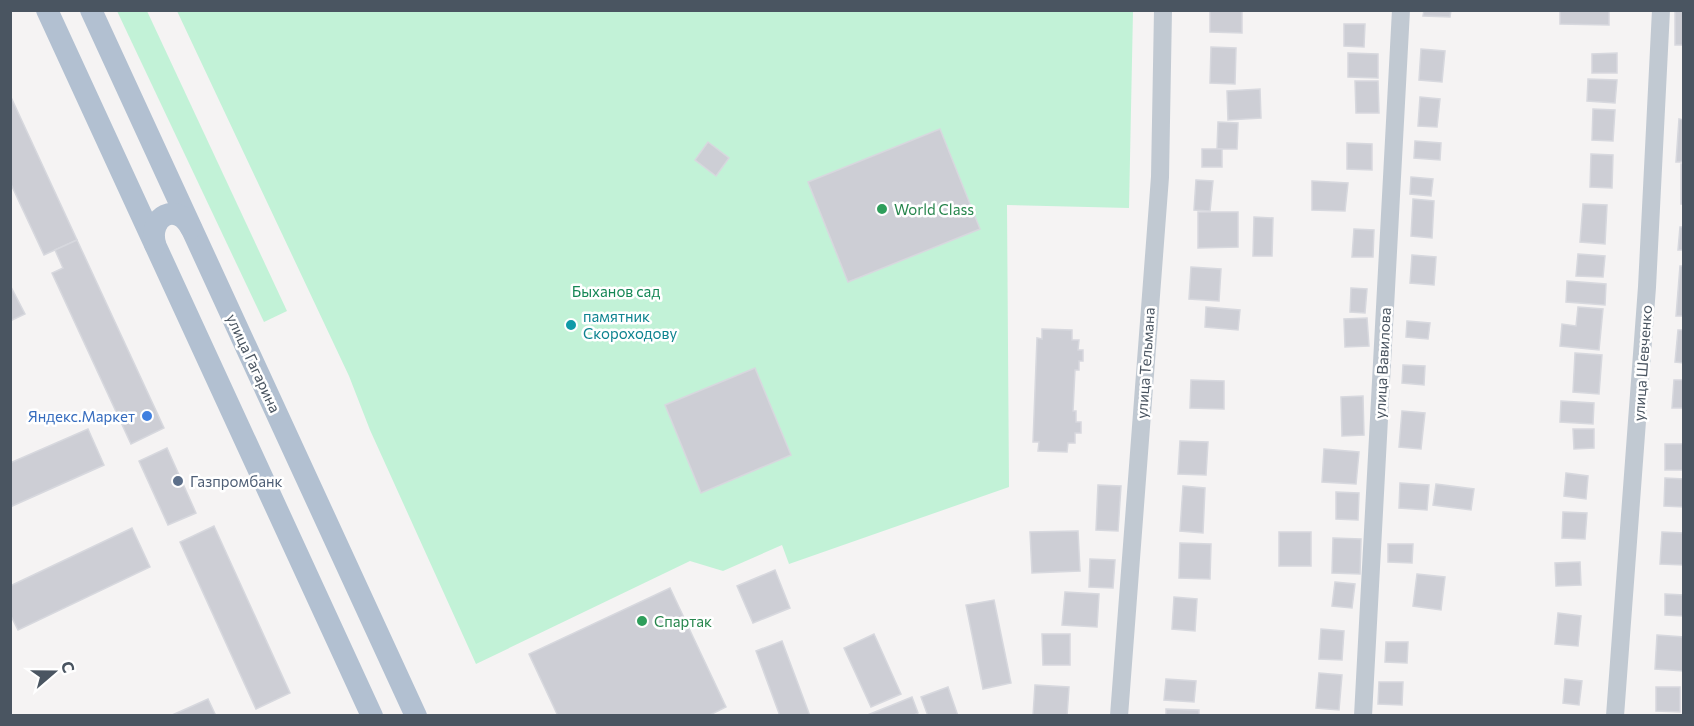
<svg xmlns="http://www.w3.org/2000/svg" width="1694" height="726" viewBox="0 0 1694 726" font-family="Commissioner,sans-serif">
<rect width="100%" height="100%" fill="#f5f3f3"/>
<g fill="#c2f2d7">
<polygon points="117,11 147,11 287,311 264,322"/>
<polygon points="177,11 1133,11 1129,208 1007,205 1009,487 789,564 782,545 723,571 690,561 476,664 370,430 349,376"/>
</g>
<g fill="#cdced5" stroke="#d7d8de" stroke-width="1.5">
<polygon points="1210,10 1242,10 1242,33 1210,32"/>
<polygon points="1424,10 1451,10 1450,17 1423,16"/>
<polygon points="1560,10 1609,10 1609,25 1560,24"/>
<rect x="1675" y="10" width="9" height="35"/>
<polygon points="1344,24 1365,24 1364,47 1344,46"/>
<polygon points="1211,47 1236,48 1235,84 1210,83"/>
<polygon points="1421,49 1445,51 1442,82 1419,80"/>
<polygon points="1348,53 1378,54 1378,78 1348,77"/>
<polygon points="1617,53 1617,73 1592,73 1592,54"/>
<polygon points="1588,79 1617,80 1615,103 1587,101"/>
<polygon points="1355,81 1378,81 1379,113 1356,113"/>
<polygon points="1260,89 1261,118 1228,120 1227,91"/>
<polygon points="10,95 77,240 44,255 10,182"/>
<polygon points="1420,97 1440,99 1437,127 1418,126"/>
<polygon points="1593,109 1615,110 1613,141 1592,140"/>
<polygon points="1679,119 1684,120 1684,162 1676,162"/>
<polygon points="1218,122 1238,123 1237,149 1217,149"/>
<polygon points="940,129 980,229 848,282 808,182"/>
<polygon points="1415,141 1441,143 1440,160 1414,158"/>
<polygon points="708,142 729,158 716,176 695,160"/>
<polygon points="1347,143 1372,144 1372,170 1347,169"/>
<rect x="1202" y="149" width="20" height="18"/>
<polygon points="1591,154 1613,155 1612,188 1590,187"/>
<rect x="1681" y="164" width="3" height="40"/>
<polygon points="1411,177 1433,179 1431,196 1410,194"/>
<polygon points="1196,180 1213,181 1210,211 1194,210"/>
<polygon points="1312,181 1348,183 1345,211 1312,210"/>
<polygon points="1413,199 1434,201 1432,238 1411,236"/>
<polygon points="1583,204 1607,205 1605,244 1580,242"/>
<polygon points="1198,212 1238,212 1238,247 1198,248"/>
<polygon points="1254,217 1273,218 1272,256 1253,256"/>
<polygon points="1680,227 1684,227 1684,250 1678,250"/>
<polygon points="1354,229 1374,230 1373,257 1352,257"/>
<polygon points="77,240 164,428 131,444 52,273 63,268 55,250"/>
<polygon points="1578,254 1605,256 1603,277 1576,276"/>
<polygon points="1412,255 1436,257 1434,285 1410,283"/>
<polygon points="1680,266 1684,266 1684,316 1676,316"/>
<polygon points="1191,267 1221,269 1219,301 1189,299"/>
<polygon points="1567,281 1606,284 1605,305 1566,302"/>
<polygon points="10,285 25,314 10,321"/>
<polygon points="1351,288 1367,289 1365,313 1350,312"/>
<polygon points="1206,307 1240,310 1238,330 1205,327"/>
<polygon points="1578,307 1603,309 1599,350 1560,346 1562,324 1576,326"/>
<polygon points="1367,318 1369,346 1345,347 1344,319"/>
<polygon points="1407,321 1430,323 1428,339 1406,337"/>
<polygon points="1042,329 1072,330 1072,340 1079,340 1078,350 1083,350 1083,361 1079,361 1079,370 1075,370 1073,411 1076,411 1076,422 1081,422 1081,433 1075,433 1075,443 1068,443 1067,452 1038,451 1039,442 1033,442 1037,338 1042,339"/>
<polygon points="1678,330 1684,330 1684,363 1675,362"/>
<polygon points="1575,353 1602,355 1599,394 1573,392"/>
<polygon points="1403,365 1425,366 1424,385 1402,383"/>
<polygon points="755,368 791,455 701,493 665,405"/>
<polygon points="1191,380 1224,381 1224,409 1190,408"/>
<polygon points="1674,380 1684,380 1684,408 1672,408"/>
<polygon points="1363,396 1364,435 1342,436 1341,397"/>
<polygon points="1561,401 1594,403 1593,424 1560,422"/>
<polygon points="1402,411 1425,413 1421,449 1399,447"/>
<polygon points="88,429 104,465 10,507 10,463"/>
<polygon points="1573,429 1594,429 1594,448 1574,449"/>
<polygon points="1180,441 1208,442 1206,475 1178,474"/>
<rect x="1665" y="444" width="19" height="26"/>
<polygon points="167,448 196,513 168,525 139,461"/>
<polygon points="1324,449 1359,452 1356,484 1322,482"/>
<polygon points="1566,473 1588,476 1586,499 1564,496"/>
<polygon points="1665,478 1684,479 1684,507 1664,506"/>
<polygon points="1400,483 1429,485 1427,510 1399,508"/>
<polygon points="1436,484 1474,489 1471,510 1433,505"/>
<polygon points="1098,485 1121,486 1118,531 1096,530"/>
<polygon points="1183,486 1205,488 1203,533 1180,531"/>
<polygon points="1336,492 1359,493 1358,520 1336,519"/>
<polygon points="1563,512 1587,513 1585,539 1562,538"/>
<polygon points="214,526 290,693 256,709 180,542"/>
<polygon points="132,528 150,567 18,630 10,614 10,586"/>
<polygon points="1078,531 1080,571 1032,573 1030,532"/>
<rect x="1279" y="532" width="32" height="34"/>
<polygon points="1662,532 1684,533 1684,565 1660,564"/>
<polygon points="1333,538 1361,539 1360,574 1332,573"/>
<polygon points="1180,543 1211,544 1210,579 1179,578"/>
<polygon points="1388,544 1413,544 1412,563 1388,562"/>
<polygon points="1090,559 1115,560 1113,588 1089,587"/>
<polygon points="1580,562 1581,585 1556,586 1555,563"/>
<polygon points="775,570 790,608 753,623 737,586"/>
<polygon points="1417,574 1445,577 1441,610 1413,606"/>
<polygon points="1335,582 1355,584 1352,608 1332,606"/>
<polygon points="670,588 726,707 708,716 558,716 529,654"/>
<polygon points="1065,592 1099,594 1097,627 1062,625"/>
<polygon points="1665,594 1684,595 1684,616 1665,615"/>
<polygon points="1174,597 1197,599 1195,631 1172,629"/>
<polygon points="994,600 1011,683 983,689 966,605"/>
<polygon points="1558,613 1581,616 1578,646 1555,644"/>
<polygon points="1321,629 1344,631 1342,660 1319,659"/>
<polygon points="874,634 901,694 871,707 844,648"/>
<polygon points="1042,634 1070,634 1070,665 1043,665"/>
<polygon points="1657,635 1684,637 1684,671 1655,669"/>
<polygon points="782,641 810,716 780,716 756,651"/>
<polygon points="1386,642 1408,642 1407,663 1385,662"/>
<polygon points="1319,673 1342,675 1339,710 1316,708"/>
<polygon points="1166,679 1196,681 1194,702 1164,700"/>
<polygon points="1565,679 1582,681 1579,705 1563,703"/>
<polygon points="1379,682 1403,682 1402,705 1378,704"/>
<polygon points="1035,685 1069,687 1067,716 1033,716"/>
<polygon points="948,687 958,716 928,716 921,697"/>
<polygon points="1656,687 1680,687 1680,712 1656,711"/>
<polygon points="912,697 918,713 912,716 865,716"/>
<polygon points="208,699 216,716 170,716"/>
<polygon points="1166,709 1199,710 1199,716 1166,716"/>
</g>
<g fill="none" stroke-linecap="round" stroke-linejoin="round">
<g stroke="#c1c9d2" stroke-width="18">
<polyline points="1119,716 1160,177 1163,10"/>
<polyline points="1363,716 1401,10"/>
<polyline points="1615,716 1647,287 1661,10"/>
</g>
<g stroke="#b2c0d1" stroke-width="22">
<polyline points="47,10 372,716"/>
<polyline points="91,10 416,716"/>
<path d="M155,244C148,216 177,201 191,228"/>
</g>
</g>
<g fill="#2e9e5b" stroke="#fff" stroke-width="2">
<circle cx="882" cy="209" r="6"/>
<circle cx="642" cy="621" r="6"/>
</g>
<circle fill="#0f9aa8" stroke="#fff" stroke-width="2" cx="571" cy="325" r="6"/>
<circle fill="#3f7fe0" stroke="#fff" stroke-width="2" cx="147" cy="416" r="6"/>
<circle fill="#5c6f8a" stroke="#fff" stroke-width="2" cx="178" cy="481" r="6"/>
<g text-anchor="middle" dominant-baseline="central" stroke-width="5" stroke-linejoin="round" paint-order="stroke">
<g font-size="15" fill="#27864d" stroke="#fff" text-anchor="start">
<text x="894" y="209">World Class</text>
<text x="654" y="621">Спартак</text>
</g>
<g font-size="15" fill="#158755" stroke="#fff">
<text x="616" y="291">Быханов сад</text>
</g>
<g font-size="15" fill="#0d838f" stroke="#fff" text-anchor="start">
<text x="583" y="316">памятник<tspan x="583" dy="17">Скороходову</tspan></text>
</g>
<g font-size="15" fill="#4a5561" stroke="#fff">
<text transform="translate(254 363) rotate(65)">улица Гагарина</text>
<text transform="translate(1145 363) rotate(-86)">улица Тельмана</text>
<text transform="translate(1382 363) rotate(-87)">улица Вавилова</text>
<text transform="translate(1642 363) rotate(-86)">улица Шевченко</text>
</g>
<g font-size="15" fill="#366cbe" stroke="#fff" text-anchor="end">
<text x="135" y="416">Яндекс.Маркет</text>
</g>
<g font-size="15" fill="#4e5e75" stroke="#fff" text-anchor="start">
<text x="190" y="481">Газпромбанк</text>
</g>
</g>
<rect width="1694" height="726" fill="none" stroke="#4a5561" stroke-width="24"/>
<g transform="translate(54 672) rotate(70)" stroke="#ffffff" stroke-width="4.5" paint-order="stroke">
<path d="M0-4.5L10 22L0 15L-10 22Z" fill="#4a5561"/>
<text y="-9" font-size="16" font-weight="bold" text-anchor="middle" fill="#4a5561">С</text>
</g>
</svg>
